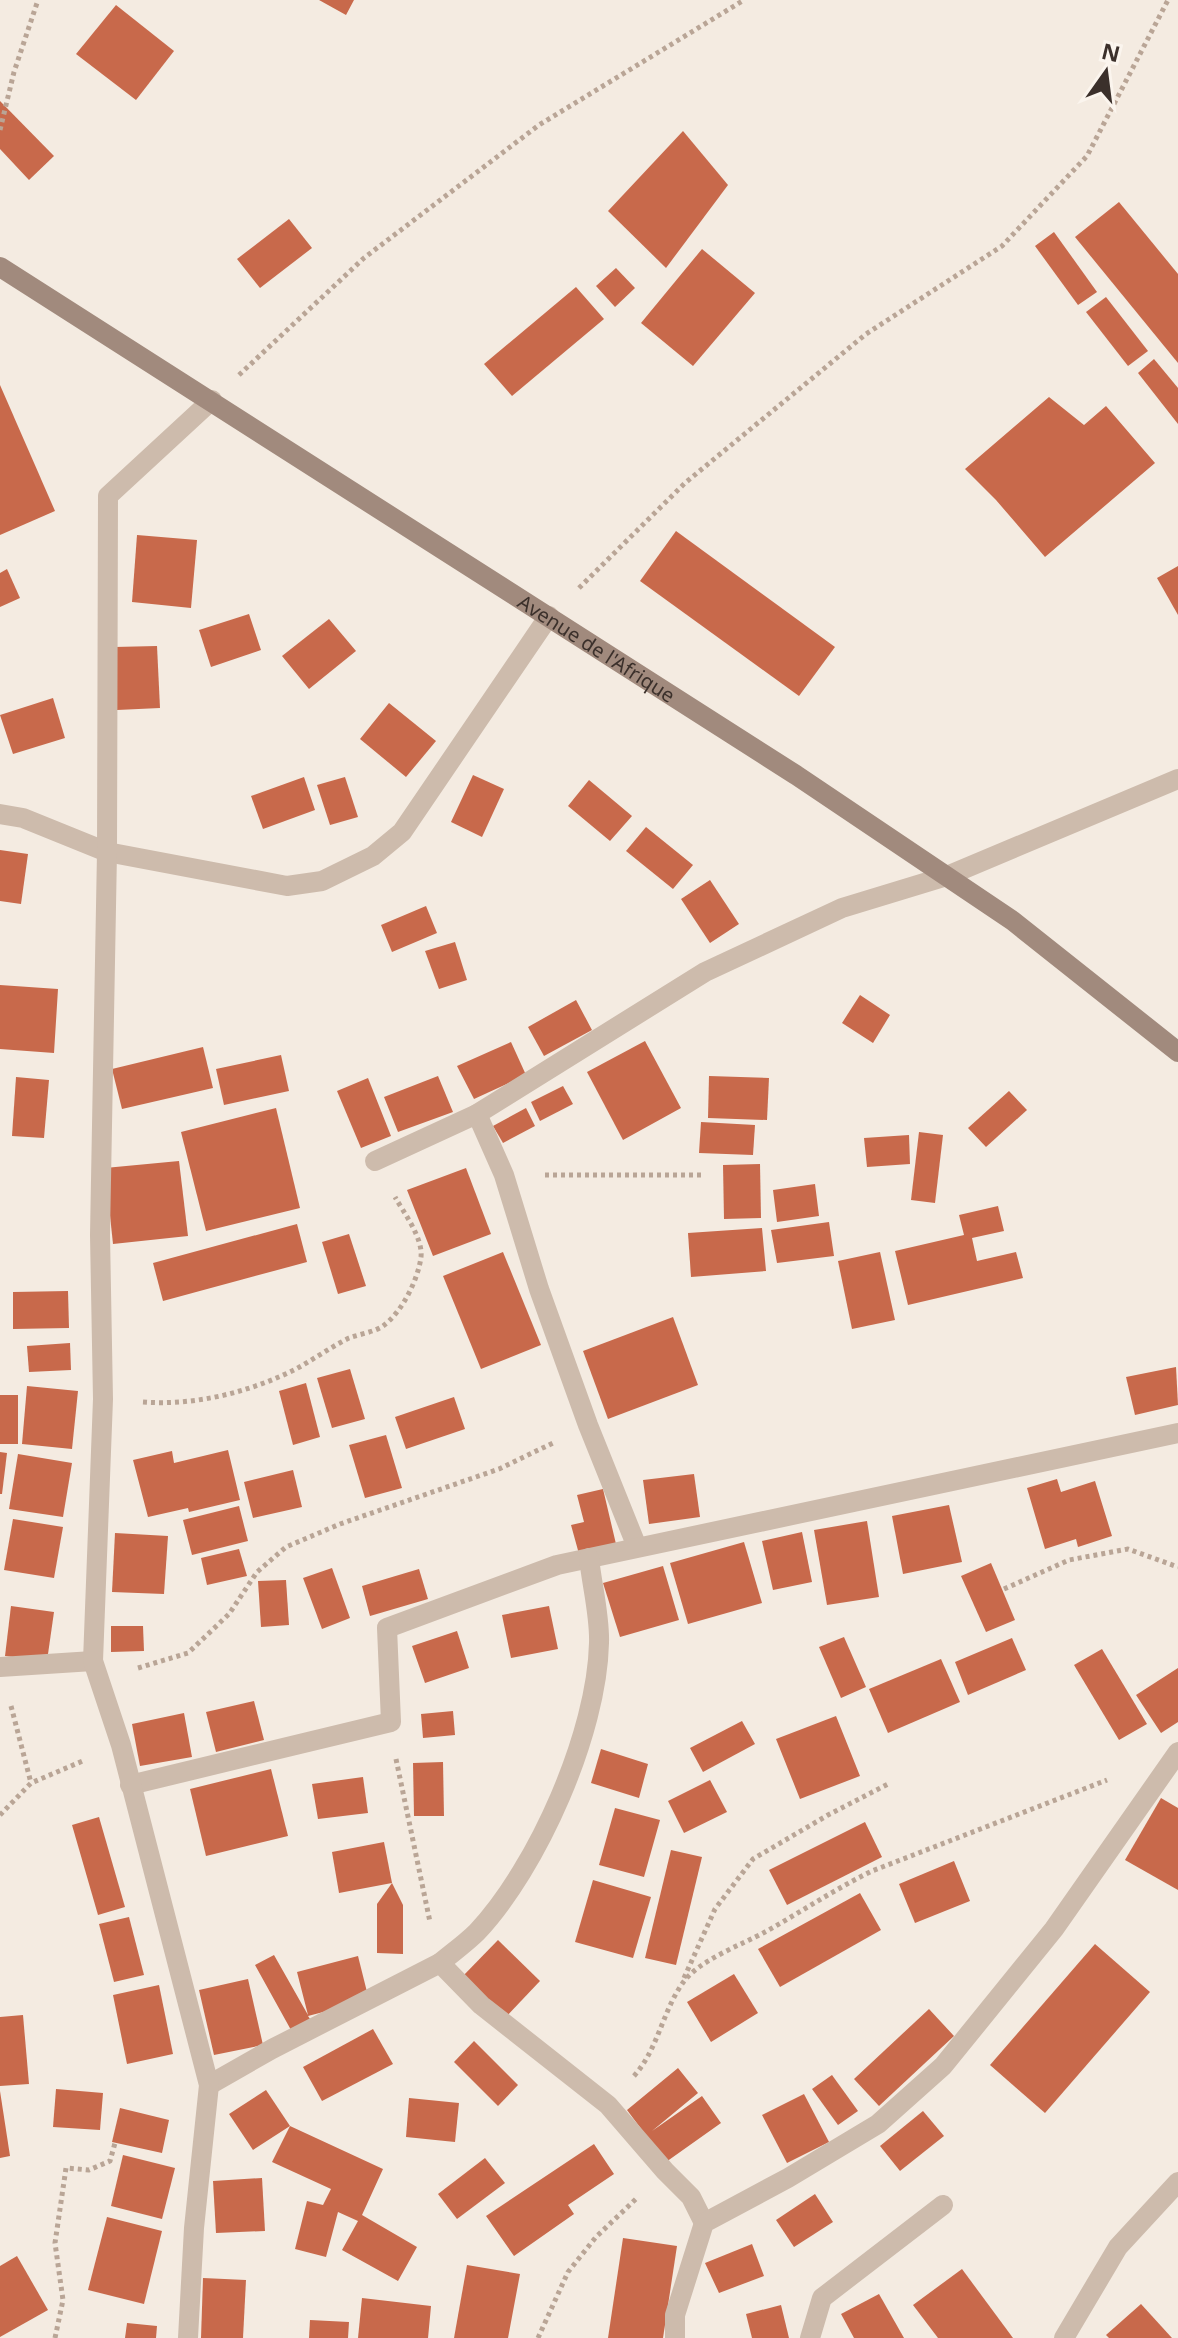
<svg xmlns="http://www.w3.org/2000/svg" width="1178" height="2338" viewBox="0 0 1178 2338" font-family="'Noto Sans',sans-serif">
<rect width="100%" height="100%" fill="#f4ebe1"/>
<g fill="#c8694b">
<polygon points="319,0 354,0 346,15"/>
<polygon points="116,5 174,51 136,100 76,54"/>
<polygon points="0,101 54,156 29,180 0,149"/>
<polygon points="683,131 728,185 666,268 608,211"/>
<polygon points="1119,202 1178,274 1178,363 1075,237"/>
<polygon points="289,219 312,248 260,288 237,259"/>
<polygon points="1054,232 1097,292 1078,305 1035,246"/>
<polygon points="702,249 755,293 693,366 641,323"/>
<polygon points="616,268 635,288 615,307 596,286"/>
<polygon points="576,287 604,319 512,396 484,364"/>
<polygon points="1106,297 1148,351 1128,366 1086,312"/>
<polygon points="1154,359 1178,388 1178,424 1138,373"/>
<polygon points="0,385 55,511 0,535"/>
<polygon points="1049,397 1084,425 1106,406 1155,463 1045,557 996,500 965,469"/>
<polygon points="676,531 835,647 799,696 640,581"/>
<polygon points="137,535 197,540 191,608 132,602"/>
<polygon points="1178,566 1178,615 1157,578"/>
<polygon points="7,569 20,598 0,607 0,573"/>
<polygon points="249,614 261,650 211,667 199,630"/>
<polygon points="329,619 356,651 309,689 282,656"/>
<polygon points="157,646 160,708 117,710 114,647"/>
<polygon points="53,698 65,738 13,754 0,715"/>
<polygon points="389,703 436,741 406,777 360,739"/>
<polygon points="473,775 504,789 482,837 451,822"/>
<polygon points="304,777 315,810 263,829 251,796"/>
<polygon points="345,777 358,817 330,825 317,785"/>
<polygon points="589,780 632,816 610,841 568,806"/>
<polygon points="646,827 693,865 673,889 626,851"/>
<polygon points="0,850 28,854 21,904 0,901"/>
<polygon points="710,880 739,924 710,943 681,899"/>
<polygon points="426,906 437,933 392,952 381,925"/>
<polygon points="455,942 467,980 439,989 425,951"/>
<polygon points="0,985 58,989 54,1053 0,1049"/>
<polygon points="860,995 890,1015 873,1043 842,1023"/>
<polygon points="576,1000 592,1030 544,1056 528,1027"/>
<polygon points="645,1041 681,1108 623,1140 587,1072"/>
<polygon points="511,1042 526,1075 474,1099 457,1066"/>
<polygon points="203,1047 213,1088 122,1109 112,1069"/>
<polygon points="281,1055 289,1091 224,1105 216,1069"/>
<polygon points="438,1076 453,1112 398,1132 384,1097"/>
<polygon points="709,1076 769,1078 767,1120 708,1118"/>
<polygon points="16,1077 49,1080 44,1138 12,1136"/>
<polygon points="368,1078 391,1136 361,1148 337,1091"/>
<polygon points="563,1086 573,1104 540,1121 531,1102"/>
<polygon points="1009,1091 1027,1110 986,1147 968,1128"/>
<polygon points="276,1108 300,1208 206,1231 181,1132"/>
<polygon points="526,1108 535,1126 503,1143 493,1126"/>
<polygon points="701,1122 755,1125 753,1155 699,1153"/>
<polygon points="919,1132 943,1135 935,1203 911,1200"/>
<polygon points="909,1135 910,1164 867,1167 864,1138"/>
<polygon points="179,1161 188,1236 113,1244 105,1168"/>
<polygon points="760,1164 761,1218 724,1219 723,1165"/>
<polygon points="466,1168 491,1234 433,1256 407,1190"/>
<polygon points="815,1184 819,1216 777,1222 773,1190"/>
<polygon points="998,1206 1004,1231 972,1238 977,1261 1016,1252 1023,1278 908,1305 895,1251 964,1235 959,1215"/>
<polygon points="829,1222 834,1256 777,1263 771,1230"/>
<polygon points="297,1224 307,1262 163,1301 153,1263"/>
<polygon points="762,1228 766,1271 691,1277 688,1233"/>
<polygon points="349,1234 366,1286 338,1294 322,1242"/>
<polygon points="503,1252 541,1345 481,1369 443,1276"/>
<polygon points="880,1252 895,1320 852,1329 838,1261"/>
<polygon points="68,1291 69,1328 13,1329 13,1292"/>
<polygon points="673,1317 698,1385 608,1419 583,1351"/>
<polygon points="70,1343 71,1370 29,1372 27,1346"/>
<polygon points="1176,1367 1178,1405 1135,1415 1126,1377"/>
<polygon points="350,1369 365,1419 332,1428 317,1378"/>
<polygon points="306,1383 320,1437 293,1445 279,1391"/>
<polygon points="27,1386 78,1391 72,1449 22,1444"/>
<rect x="0" y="1395" width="18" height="49"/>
<polygon points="454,1397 465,1429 406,1449 395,1417"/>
<polygon points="386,1435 402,1488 365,1498 349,1445"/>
<polygon points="228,1450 240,1500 189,1512 188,1508 148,1517 133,1460 172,1451 174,1463"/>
<polygon points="0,1452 7,1453 2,1494 0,1494"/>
<polygon points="18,1454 72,1463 63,1517 9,1509"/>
<polygon points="293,1470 302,1507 253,1518 244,1482"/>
<polygon points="694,1474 700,1517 649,1524 643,1480"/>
<polygon points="1057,1479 1061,1492 1095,1481 1112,1536 1078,1547 1076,1539 1045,1549 1027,1488"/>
<polygon points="603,1489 616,1544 579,1554 571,1525 584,1522 577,1495"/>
<polygon points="949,1505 962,1562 903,1574 892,1516"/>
<polygon points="239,1506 248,1541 192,1555 183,1520"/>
<polygon points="13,1519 63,1527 54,1578 4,1570"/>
<polygon points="867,1521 879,1597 827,1605 814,1530"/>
<polygon points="802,1532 812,1582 773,1590 762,1541"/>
<polygon points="115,1533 168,1536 164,1594 112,1592"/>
<polygon points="744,1542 762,1603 688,1624 670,1563"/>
<polygon points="239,1549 247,1576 207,1585 201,1558"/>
<polygon points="991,1563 1015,1620 986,1632 961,1576"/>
<polygon points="663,1566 679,1620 620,1637 603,1583"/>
<polygon points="332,1568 350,1618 322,1629 303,1578"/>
<polygon points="419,1569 428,1599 370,1616 362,1586"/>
<polygon points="286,1580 289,1625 261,1627 258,1581"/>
<polygon points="11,1606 54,1612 47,1661 5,1656"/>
<polygon points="549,1606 558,1649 511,1658 502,1615"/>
<polygon points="111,1626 143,1626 144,1651 111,1652"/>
<polygon points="457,1631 469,1668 425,1683 412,1646"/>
<polygon points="844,1637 866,1687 841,1698 819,1647"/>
<polygon points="1012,1638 1026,1670 968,1695 955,1662"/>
<polygon points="1102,1649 1147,1724 1119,1740 1074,1665"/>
<polygon points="941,1659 960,1702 888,1733 869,1689"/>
<polygon points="1178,1668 1178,1722 1161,1733 1136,1695"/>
<polygon points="254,1701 264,1740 216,1752 206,1712"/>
<polygon points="453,1711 455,1735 423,1738 421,1714"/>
<polygon points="184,1713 192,1757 140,1766 132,1724"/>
<polygon points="836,1716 860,1776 800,1799 776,1739"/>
<polygon points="742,1721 755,1744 703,1772 690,1748"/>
<polygon points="601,1749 648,1764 639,1798 591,1783"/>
<polygon points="443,1762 444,1816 414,1816 413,1763"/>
<polygon points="271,1769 288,1836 206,1856 190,1789"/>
<polygon points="363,1777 368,1813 318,1819 312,1784"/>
<polygon points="710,1780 727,1812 684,1833 668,1801"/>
<polygon points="1161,1798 1178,1808 1178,1890 1125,1860"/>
<polygon points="615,1808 660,1820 644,1877 599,1865"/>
<polygon points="99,1817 125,1907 98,1915 72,1825"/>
<polygon points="865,1822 882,1857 787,1905 769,1870"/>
<polygon points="384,1842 392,1883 339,1893 332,1852"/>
<polygon points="671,1850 702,1857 676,1965 645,1958"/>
<polygon points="954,1861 970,1901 915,1923 899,1884"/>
<polygon points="593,1880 651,1897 633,1958 575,1942"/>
<polygon points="392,1883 403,1905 403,1954 377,1953 377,1904"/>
<polygon points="860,1893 881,1930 780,1987 758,1949"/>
<polygon points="129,1917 144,1975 114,1982 99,1924"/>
<polygon points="498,1940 540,1981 505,2018 462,1977"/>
<polygon points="1095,1944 1150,1992 1045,2113 990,2065"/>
<polygon points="274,1955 308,2015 297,1972 358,1956 369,2000 308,2016 310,2019 291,2030 255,1965"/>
<polygon points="734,1974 758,2013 711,2042 687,2002"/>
<polygon points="248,1979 263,2045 214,2055 199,1990"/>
<polygon points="159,1985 173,2054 127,2064 113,1995"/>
<polygon points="929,2009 954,2036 879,2106 854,2079"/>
<polygon points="23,2015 29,2084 0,2086 0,2017"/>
<polygon points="373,2029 393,2064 322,2101 303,2067"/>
<polygon points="474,2041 518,2085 498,2106 454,2062"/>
<polygon points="678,2068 698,2093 652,2131 702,2096 721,2123 666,2162 627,2110"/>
<polygon points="832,2075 858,2111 838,2125 812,2089"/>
<polygon points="56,2089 103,2093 100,2130 53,2127"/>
<polygon points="266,2090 290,2126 253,2150 229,2114"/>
<polygon points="0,2091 10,2156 0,2158"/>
<polygon points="804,2094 829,2142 787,2163 762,2115"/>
<polygon points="409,2098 459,2103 455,2142 406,2137"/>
<polygon points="120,2108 169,2120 162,2153 112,2142"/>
<polygon points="923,2111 944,2136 900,2171 880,2146"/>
<polygon points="290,2126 383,2169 362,2215 417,2247 398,2281 342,2250 358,2221 338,2212 326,2257 295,2249 307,2201 323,2205 331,2189 272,2162"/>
<polygon points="594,2144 614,2174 568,2205 574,2214 514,2256 486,2216"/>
<polygon points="123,2155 175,2168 162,2219 111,2206"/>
<polygon points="485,2158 505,2183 457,2219 438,2194"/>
<polygon points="262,2178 265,2231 216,2233 213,2181"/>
<polygon points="815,2194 833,2222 794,2247 776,2220"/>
<polygon points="107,2217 162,2231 144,2304 88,2290"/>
<polygon points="623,2238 677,2246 663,2338 608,2338"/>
<polygon points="752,2244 764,2276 719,2293 705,2263"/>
<polygon points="17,2256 48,2310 0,2337 0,2266"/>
<polygon points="467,2265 520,2274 508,2338 454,2338"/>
<polygon points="962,2269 1013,2338 938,2338 913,2305"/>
<polygon points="203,2278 246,2280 243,2338 201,2338"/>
<polygon points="879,2294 904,2338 854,2338 841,2314"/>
<polygon points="362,2298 431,2306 428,2338 358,2338"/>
<polygon points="1141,2304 1172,2338 1109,2338 1106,2335"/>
<polygon points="781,2305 789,2338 752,2338 746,2314"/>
<polygon points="310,2320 349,2322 348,2338 309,2338"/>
<polygon points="127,2323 157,2326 156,2338 125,2338"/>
</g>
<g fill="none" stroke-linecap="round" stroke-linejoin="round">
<g stroke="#b9a596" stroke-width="5" stroke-dasharray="4 4" stroke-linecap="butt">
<polyline points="0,130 14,72 38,0"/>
<polyline points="239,375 364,258 539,125 744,0"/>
<polyline points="579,588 685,483 866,334 1002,246 1087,156 1168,0"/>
<polyline points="545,1175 704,1175"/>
<path d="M143,1402C195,1406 250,1392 296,1369C314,1359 331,1347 349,1338C360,1334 374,1332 383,1326C402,1312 418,1280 421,1257C423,1238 404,1213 395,1197"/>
<polyline points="1004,1589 1069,1560 1128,1549 1178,1567"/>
<polyline points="138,1668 188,1653 229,1614 257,1572 286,1547 340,1524 499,1469 555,1442"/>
<polyline points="11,1706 31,1783"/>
<polyline points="396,1759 430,1922"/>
<polyline points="0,1815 31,1783 85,1760"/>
<polyline points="684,1978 715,1909 753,1859 828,1815 890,1783"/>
<path d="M634,2076C658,2049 662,2013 682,1984C697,1961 741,1945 765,1932C801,1912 835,1889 872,1871L1107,1780"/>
<polyline points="55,2338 63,2300 55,2243 66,2168 89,2170 110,2161 115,2143"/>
<polyline points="538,2338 568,2272 596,2237 638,2197"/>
</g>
<g stroke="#cdbbac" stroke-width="20">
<polyline points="0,814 23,818 107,852 287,886 322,881 373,856 402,832 549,616"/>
<polyline points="375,1161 477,1114"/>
<polyline points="637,1547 588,1425 539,1289 504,1175 477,1114 705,972 842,908 947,876 1178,779"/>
<polyline points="0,1667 93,1661"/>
<polyline points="130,1785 391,1722 387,1628 557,1565 1178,1433"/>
<path d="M440,1963C452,1953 466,1943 477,1932C538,1867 597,1733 599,1643C600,1616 592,1586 589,1558"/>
<polyline points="209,2085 272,2049 440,1963 481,2005 608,2105 665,2171 691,2197 704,2223"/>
<polyline points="188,2338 194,2228 209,2085 121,1745 93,1661 103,1399 100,1235 107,852 108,496 212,400"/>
<polyline points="675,2338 675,2315 704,2223 788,2178 878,2124 943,2066 1054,1929 1178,1752"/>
<polyline points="810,2338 822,2298 943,2205"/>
<polyline points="1064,2338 1118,2247 1178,2182"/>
</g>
<path stroke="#a18a7d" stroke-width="20" id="s1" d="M0,267L796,775L1013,921L1178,1052"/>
</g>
<g text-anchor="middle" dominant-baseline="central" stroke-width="6" stroke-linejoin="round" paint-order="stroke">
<g font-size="20" fill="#3b302b" stroke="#fbf5ee">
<text stroke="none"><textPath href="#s1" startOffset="708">Avenue de l'Afrique</textPath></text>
</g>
</g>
<g transform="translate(1106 72) rotate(14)" stroke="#fbf5ee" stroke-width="6" paint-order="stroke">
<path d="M0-6L14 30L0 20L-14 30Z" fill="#3b302b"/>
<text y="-12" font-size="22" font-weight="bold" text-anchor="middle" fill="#3b302b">N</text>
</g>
</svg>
